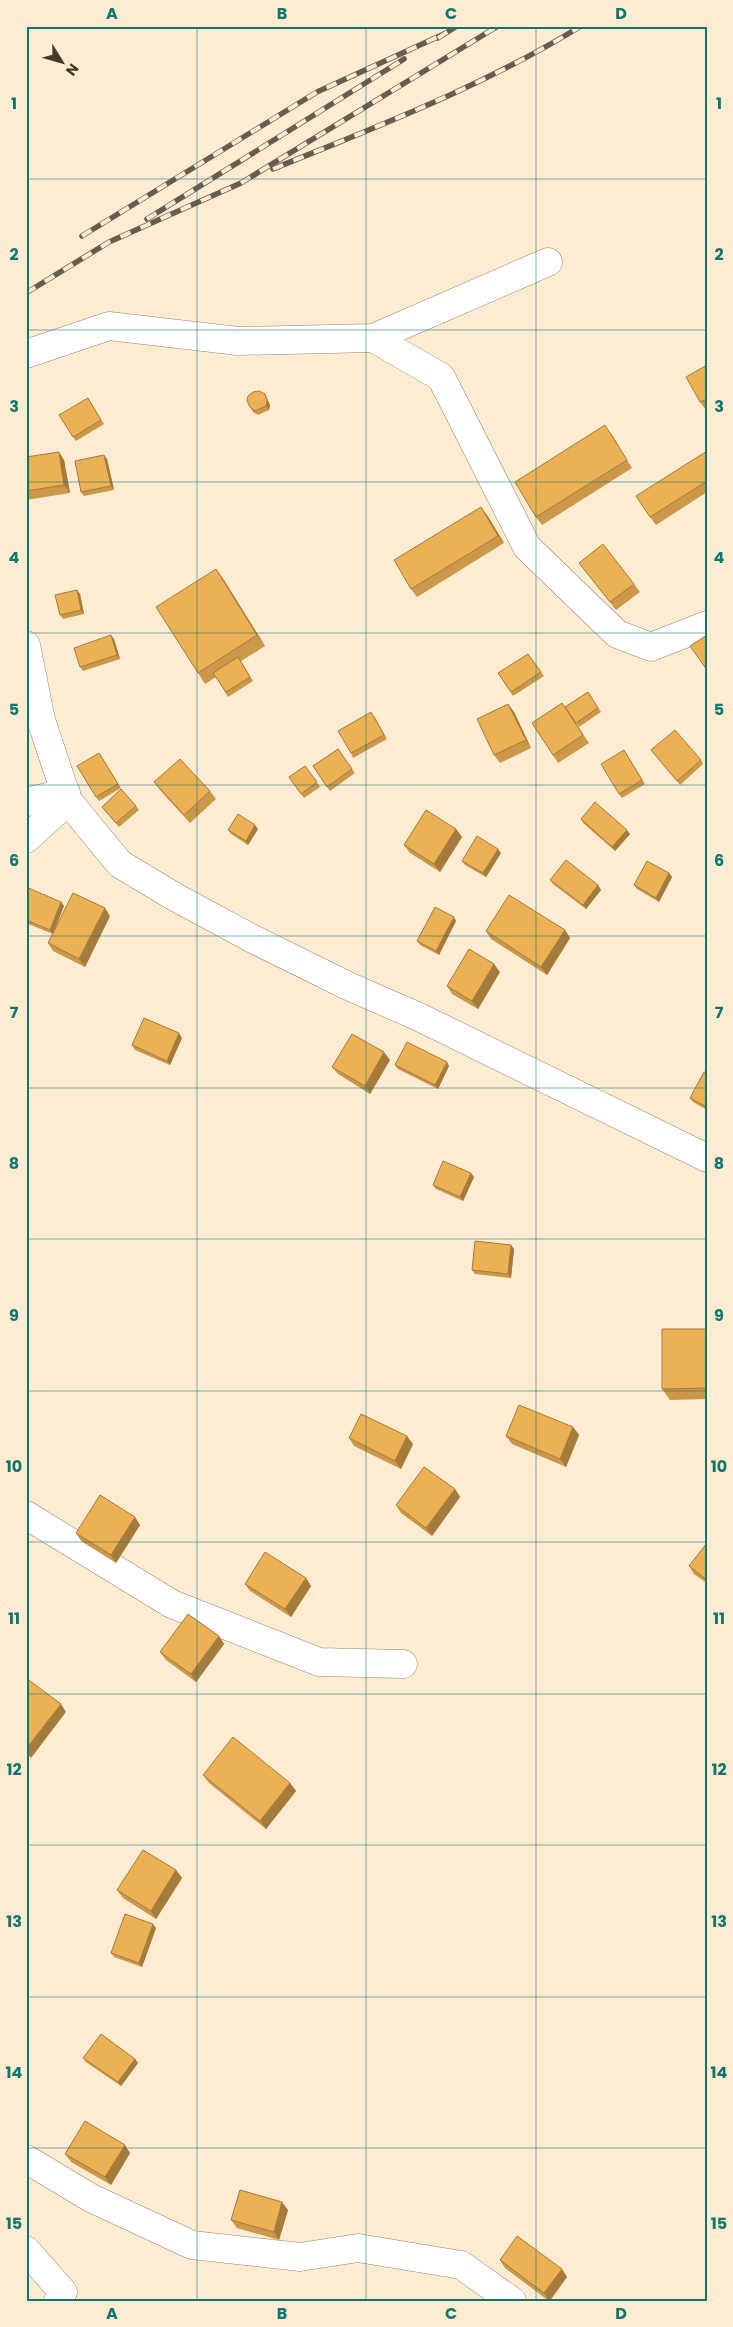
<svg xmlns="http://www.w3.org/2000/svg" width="733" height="2327" viewBox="0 0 733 2327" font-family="Poppins,sans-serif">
<rect width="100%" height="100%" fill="#fdebd2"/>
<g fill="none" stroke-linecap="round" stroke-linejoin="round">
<g stroke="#988367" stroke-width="29">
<g id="minor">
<polyline points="373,338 441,377 527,547 617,634 651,647 707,625"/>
<polyline points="26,354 109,326 238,341 373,338 548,262"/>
<polyline points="26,802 66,793"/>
<polyline points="26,839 68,801"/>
<polyline points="26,1515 172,1604 319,1662 403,1664"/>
<polyline points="26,2159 91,2198 192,2245 300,2257 358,2248 461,2265 512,2301"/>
<polyline points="26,2250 63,2292 58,2301"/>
</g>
</g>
<g stroke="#988367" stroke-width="29">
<polyline id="major" points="26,645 41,720 68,801 120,864 175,897 253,939 346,985 419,1017 707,1158"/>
</g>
<use href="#minor" stroke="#fff" stroke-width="28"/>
<use href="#major" stroke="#fff" stroke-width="28"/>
<g stroke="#675c4e" stroke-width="5.5">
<g id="rail">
<polyline points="438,38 457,26"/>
<path d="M273,169C378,126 484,86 581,26"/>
<polyline points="147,219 404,59"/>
<polyline points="82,236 317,92 444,34"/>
<polyline points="26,293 109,242 241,183 498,26"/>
</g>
</g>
<use href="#rail" stroke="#fdebd2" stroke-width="4" stroke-dasharray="11" stroke-linecap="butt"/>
</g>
<g fill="#cb9749">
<polygon points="707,365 707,410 706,410 700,402"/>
<polygon points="267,399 270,405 269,410 258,415 253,412 250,407"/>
<polygon points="90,402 104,424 76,441 73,437"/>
<polygon points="611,433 632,468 542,525 536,517"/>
<polygon points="707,451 707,492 656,525 650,517"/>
<polygon points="26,457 64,460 70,493 26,500"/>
<polygon points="107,459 114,490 84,496 81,492"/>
<polygon points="487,515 504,543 417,597 411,589"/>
<polygon points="579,563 634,584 640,592 616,610"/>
<polygon points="216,569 265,646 241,661 253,681 228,697 216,677 205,684 198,673"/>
<polygon points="77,590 80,594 84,614 63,619 60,615"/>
<polygon points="114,639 120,659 83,671 80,667"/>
<polygon points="528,654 544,676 513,696 498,673"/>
<polygon points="588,692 601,712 579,727 573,719 589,743 558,763 532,723 565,707"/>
<polygon points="508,704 514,712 531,748 500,763 494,755"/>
<polygon points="374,716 387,739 353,758 351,753"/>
<polygon points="338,749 355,773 330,791 313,766"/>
<polygon points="624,750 645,784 622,798 619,794"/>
<polygon points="651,750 701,760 703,764 680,785"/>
<polygon points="99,753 121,788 99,801 96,797"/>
<polygon points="305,766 320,787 304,798 289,777"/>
<polygon points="154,782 210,791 216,799 190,823 160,790"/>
<polygon points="136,806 139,810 119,827 102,807"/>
<polygon points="581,819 630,834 615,851 583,823"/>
<polygon points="258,829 248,845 231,834 228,830"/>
<polygon points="456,829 462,837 440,872 410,853 404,845"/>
<polygon points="501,853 486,877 465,865 462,861"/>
<polygon points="669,873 672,877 659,902 637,889 634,885"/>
<polygon points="550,880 598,885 601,890 586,909 553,884"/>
<polygon points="26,887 61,902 64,906 53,934 26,923"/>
<polygon points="110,916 85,967 53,951 48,943"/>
<polygon points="456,921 439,955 420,945 417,941"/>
<polygon points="565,930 570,938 547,975 491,939 486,931"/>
<polygon points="500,972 478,1009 452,994 447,986"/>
<polygon points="182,1038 170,1065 135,1050 132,1045"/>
<polygon points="390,1060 370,1094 338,1074 332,1067"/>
<polygon points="395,1065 449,1066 438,1089 398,1069"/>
<polygon points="707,1073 707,1110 693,1102 690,1098"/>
<polygon points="474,1177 463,1201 436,1189 433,1185"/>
<polygon points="514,1249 511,1278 475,1274 472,1270"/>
<polygon points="707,1329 707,1399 670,1400 662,1389"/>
<polygon points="573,1427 579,1435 566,1467 512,1444 506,1436"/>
<polygon points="349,1438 413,1444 401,1469 354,1446"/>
<polygon points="455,1489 460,1497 432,1536 401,1513 396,1505"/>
<polygon points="140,1525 116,1563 81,1541 76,1533"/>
<polygon points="707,1543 707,1583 694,1574 689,1566"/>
<polygon points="306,1578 311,1586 291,1617 250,1591 245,1584"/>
<polygon points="219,1636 224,1644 196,1682 166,1660 160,1652"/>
<polygon points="203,1775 290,1783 296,1791 266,1829 209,1783"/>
<polygon points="176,1870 182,1878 156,1919 123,1898 117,1890"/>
<polygon points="156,1928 142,1967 114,1957 111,1953"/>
<polygon points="83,2058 135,2059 138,2063 121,2086 86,2062"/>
<polygon points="130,2153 111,2185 71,2162 65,2154"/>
<polygon points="288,2210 279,2240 237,2228 231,2220"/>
<polygon points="500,2260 567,2277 550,2301 549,2301 505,2268"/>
</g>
<g fill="#a57b3c">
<polygon points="265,394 270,405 269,410 266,406"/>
<polygon points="59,452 64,460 70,493 64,485"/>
<polygon points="104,455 107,459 114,490 111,486"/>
<polygon points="481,507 487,515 504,543 498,536"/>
<polygon points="216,569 224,580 265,646 257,635"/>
<polygon points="77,590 80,594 84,614 81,610"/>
<polygon points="111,635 114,639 120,659 117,655"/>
<polygon points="508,704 514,712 531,748 526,740"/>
<polygon points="255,825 258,829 248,845 246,841"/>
<polygon points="456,829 462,837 440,872 434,864"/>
<polygon points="627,830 630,834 615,851 612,847"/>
<polygon points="498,849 501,853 486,877 483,873"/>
<polygon points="669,873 672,877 659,902 656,898"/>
<polygon points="598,885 601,890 586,909 583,905"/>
<polygon points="61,902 64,906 53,934 50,930"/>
<polygon points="105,908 110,916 85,967 79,959"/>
<polygon points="454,917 456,921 439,955 436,951"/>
<polygon points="565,930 570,938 547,975 541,967"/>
<polygon points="494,964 500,972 478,1009 472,1001"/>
<polygon points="179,1033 182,1038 170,1065 167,1061"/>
<polygon points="384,1052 390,1060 370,1094 365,1086"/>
<polygon points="447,1062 449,1066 438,1089 435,1085"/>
<polygon points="471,1173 474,1177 463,1201 460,1197"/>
<polygon points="511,1245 514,1249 511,1278 508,1274"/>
<polygon points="573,1427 579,1435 566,1467 560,1459"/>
<polygon points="407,1436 413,1444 401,1469 395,1461"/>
<polygon points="455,1489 460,1497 432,1536 426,1528"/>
<polygon points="135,1517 140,1525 116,1563 111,1555"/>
<polygon points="306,1578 311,1586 291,1617 285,1609"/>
<polygon points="219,1636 224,1644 196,1682 191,1674"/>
<polygon points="61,1704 66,1712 31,1758 26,1752 26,1749"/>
<polygon points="290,1783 296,1791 266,1829 260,1821"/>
<polygon points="176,1870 182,1878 156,1919 151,1911"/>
<polygon points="153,1924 156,1928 142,1967 139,1963"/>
<polygon points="135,2059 138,2063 121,2086 118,2082"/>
<polygon points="125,2145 130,2153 111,2185 105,2177"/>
<polygon points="282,2202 288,2210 279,2240 274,2232"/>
<polygon points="562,2269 567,2277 549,2301 544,2293"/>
</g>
<g fill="#ecb055" stroke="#a57b3c">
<polygon points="707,365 707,399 700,402 686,377"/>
<polygon points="259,391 265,394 267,400 266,406 255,411 250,407 247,401 248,396 253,392"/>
<polygon points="88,398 101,420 73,437 59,415"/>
<polygon points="605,425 627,460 536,517 515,482"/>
<polygon points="707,451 707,481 650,517 636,496"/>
<polygon points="59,452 64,485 26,491 26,457"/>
<polygon points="104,455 111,486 81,492 75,461"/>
<polygon points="481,507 498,536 411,589 394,560"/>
<polygon points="603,544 634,584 610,602 579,563"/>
<polygon points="216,569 257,635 198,673 156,607"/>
<polygon points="77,590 81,610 60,615 55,595"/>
<polygon points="111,635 117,655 80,667 74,648"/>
<polygon points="707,635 707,670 690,646"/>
<polygon points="528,654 541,672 511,692 498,673"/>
<polygon points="238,657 250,677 226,692 213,673"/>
<polygon points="588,692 598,708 576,723 565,707"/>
<polygon points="562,703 583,735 553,755 532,723"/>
<polygon points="508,704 526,740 494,755 477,719"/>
<polygon points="371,712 384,735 351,753 338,731"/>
<polygon points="675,730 701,760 677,781 651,750"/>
<polygon points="338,749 352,769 327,787 313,766"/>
<polygon points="624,750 642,780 619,794 601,764"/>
<polygon points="99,753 118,784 96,797 77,766"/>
<polygon points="180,759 210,791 184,815 154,782"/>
<polygon points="305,766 317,782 301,794 289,777"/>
<polygon points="121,789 136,806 116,823 102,807"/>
<polygon points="595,802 627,830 612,847 581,819"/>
<polygon points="426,810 456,829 434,864 404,845"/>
<polygon points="238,814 255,825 246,841 228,830"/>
<polygon points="477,836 498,849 483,873 462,861"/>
<polygon points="566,860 598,885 583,905 550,880"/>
<polygon points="647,861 669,873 656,898 634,885"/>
<polygon points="26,887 61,902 50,930 26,920"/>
<polygon points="73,893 105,908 79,959 48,943"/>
<polygon points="509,895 565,930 541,967 486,931"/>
<polygon points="435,907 454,917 436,951 417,941"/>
<polygon points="469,949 494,964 472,1001 447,986"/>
<polygon points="144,1018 179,1033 167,1061 132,1045"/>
<polygon points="352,1034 384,1052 365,1086 332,1067"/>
<polygon points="407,1042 447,1062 435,1085 395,1065"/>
<polygon points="704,1072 707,1073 707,1107 690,1098"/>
<polygon points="443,1161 471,1173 460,1197 433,1185"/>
<polygon points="475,1241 511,1245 508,1274 472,1270"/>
<polygon points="662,1329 707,1329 707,1388 662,1389"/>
<polygon points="519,1405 573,1427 560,1459 506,1436"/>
<polygon points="361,1414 407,1436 395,1461 349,1438"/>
<polygon points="424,1467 455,1489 426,1528 396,1505"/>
<polygon points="100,1495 135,1517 111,1555 76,1533"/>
<polygon points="707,1543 707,1580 689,1566"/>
<polygon points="265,1552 306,1578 285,1609 245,1584"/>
<polygon points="188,1614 219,1636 191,1674 160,1652"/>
<polygon points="26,1678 61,1704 26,1749"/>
<polygon points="233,1737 290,1783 260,1821 203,1775"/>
<polygon points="143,1850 176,1870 151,1911 117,1890"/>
<polygon points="125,1914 153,1924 139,1963 111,1953"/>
<polygon points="101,2034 135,2059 118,2082 83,2058"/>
<polygon points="85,2121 125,2145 105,2177 65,2154"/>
<polygon points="240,2190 282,2202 274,2232 231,2220"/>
<polygon points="517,2236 562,2269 544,2293 500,2260"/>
</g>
<path fill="none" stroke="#0f766e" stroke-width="1" stroke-opacity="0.55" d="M197,26V2301M366,26V2301M536,26V2301M26,179H707M26,330H707M26,482H707M26,633H707M26,785H707M26,936H707M26,1088H707M26,1239H707M26,1391H707M26,1542H707M26,1694H707M26,1845H707M26,1997H707M26,2148H707"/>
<rect width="733" height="2327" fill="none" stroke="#fdebd2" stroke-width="55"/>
<g transform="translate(62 62) rotate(127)" stroke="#fdebd2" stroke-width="4" paint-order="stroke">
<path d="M0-4L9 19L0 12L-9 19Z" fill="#433a2e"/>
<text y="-8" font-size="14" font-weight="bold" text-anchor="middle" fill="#433a2e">N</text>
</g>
<rect x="28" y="28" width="678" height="2272" fill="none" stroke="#0f766e" stroke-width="2"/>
<g font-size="16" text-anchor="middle" font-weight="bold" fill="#0f766e">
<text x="112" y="19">A</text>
<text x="282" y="19">B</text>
<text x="451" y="19">C</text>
<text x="621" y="19">D</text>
<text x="14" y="109">1</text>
<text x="719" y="109">1</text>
<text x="14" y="260">2</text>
<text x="719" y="260">2</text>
<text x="14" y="412">3</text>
<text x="719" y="412">3</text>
<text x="14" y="563">4</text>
<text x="719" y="563">4</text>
<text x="14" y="715">5</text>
<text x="719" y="715">5</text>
<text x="14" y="866">6</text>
<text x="719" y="866">6</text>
<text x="14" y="1018">7</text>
<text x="719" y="1018">7</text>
<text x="14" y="1169">8</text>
<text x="719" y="1169">8</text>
<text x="14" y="1321">9</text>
<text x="719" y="1321">9</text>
<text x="14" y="1472">10</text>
<text x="719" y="1472">10</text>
<text x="14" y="1624">11</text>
<text x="719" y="1624">11</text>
<text x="14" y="1775">12</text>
<text x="719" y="1775">12</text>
<text x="14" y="1927">13</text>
<text x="719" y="1927">13</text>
<text x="14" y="2078">14</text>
<text x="719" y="2078">14</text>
<text x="14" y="2229">15</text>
<text x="719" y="2229">15</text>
<text x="112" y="2319">A</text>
<text x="282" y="2319">B</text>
<text x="451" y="2319">C</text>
<text x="621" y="2319">D</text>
</g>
</svg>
